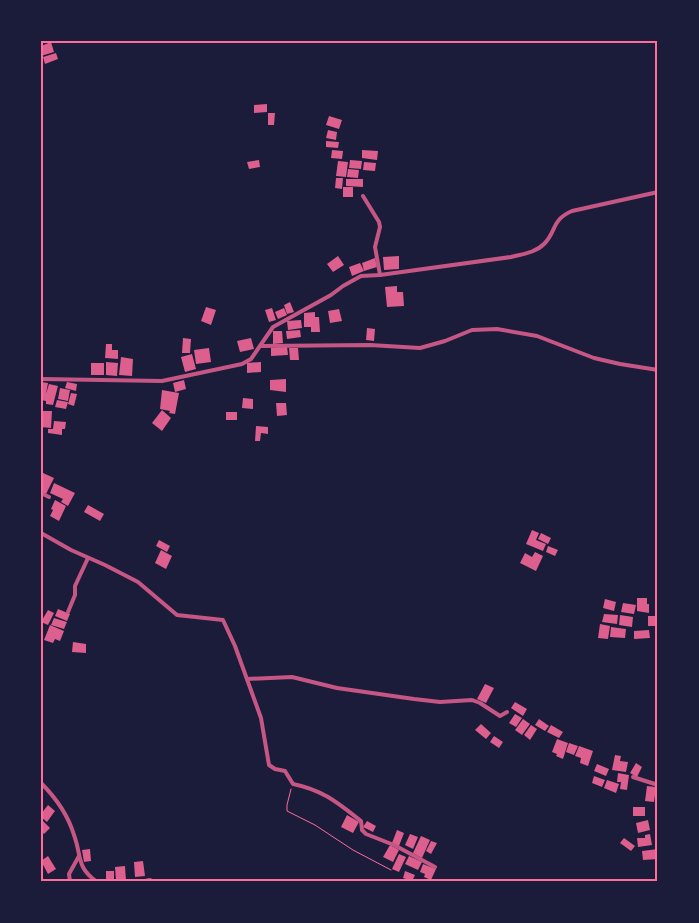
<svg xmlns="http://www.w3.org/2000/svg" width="699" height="923" viewBox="0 0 699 923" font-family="'PT Sans Narrow',sans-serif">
<rect width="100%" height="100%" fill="#1b1b3a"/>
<g fill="#dd5f8e">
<polygon points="51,42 54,52 41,56 41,46"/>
<polygon points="56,53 58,59 45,64 43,57"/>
<polygon points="267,104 267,112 254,113 254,105"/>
<polygon points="268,113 275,113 274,125 268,125"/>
<polygon points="329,116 342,120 339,129 326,125"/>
<polygon points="328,130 337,132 336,140 326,138"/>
<polygon points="326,141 339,142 338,148 326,147"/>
<polygon points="332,150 343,151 342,159 331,158"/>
<polygon points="362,150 378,151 377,160 362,158"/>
<polygon points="259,160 260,167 249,169 247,162"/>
<polygon points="350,160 362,161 361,169 349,168"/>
<polygon points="338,161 348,162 346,177 336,176"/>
<polygon points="364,162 376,163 375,171 363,170"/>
<polygon points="348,169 359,170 358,178 347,177"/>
<polygon points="336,178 343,178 342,189 335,188"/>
<polygon points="346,179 363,179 363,187 346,186"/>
<rect x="343" y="187" width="10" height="10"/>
<polygon points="338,256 344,265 333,272 327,264"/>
<polygon points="399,256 399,269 384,270 383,257"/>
<polygon points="375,258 377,267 364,271 362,263"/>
<polygon points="360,263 364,271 352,276 349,267"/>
<polygon points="397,286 397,292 403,292 404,306 387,307 385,287"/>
<polygon points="290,302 294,312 287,314 284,305"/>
<polygon points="206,307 216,310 211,325 201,321"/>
<polygon points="272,308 276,320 269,322 265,310"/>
<polygon points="284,308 287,315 278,319 275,312"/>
<polygon points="339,309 342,321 330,323 328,311"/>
<polygon points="315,312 315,317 319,317 320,332 311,332 311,327 304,327 304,313"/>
<polygon points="301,320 302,328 288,330 287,321"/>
<polygon points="367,328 375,329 374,341 366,340"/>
<polygon points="300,330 301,337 287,339 286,331"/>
<polygon points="273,331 282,331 283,343 273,344"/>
<polygon points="183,338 191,339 190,353 182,353"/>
<polygon points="251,338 254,349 240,352 237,341"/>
<polygon points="106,344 112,344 112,350 118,350 118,359 105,358"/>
<polygon points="287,346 288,355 271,356 271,348"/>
<polygon points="209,348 211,362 196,364 194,350"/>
<polygon points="289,348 298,348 299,360 290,360"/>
<polygon points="192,354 196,369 185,372 181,357"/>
<polygon points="121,357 133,359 132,376 119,375"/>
<polygon points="106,362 118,363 117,376 106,375"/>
<polygon points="261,362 261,372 247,373 247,363"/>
<rect x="91" y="363" width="13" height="12"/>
<polygon points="286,379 286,392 270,390 270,380"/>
<polygon points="184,380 186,389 175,392 173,383"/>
<polygon points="41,382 48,383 46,394 49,384 58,386 53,405 46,404 46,401 41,400"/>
<polygon points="67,382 77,384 76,391 65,388"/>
<polygon points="60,388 70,390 68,401 58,399"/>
<polygon points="162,390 179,393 175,414 169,413 170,411 160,409"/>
<polygon points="71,393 77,394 74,406 68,404"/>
<polygon points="243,398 253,399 253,409 242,408"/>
<polygon points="57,400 68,402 66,409 55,407"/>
<polygon points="276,403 286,403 287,415 277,416"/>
<polygon points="162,410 171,418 162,431 152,423"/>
<polygon points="42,411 52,411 51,428 41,427"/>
<rect x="226" y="412" width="11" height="8"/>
<polygon points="54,421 66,422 65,429 62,429 62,435 48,433 48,429 53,429"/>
<polygon points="256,426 268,427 268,434 261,433 260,441 255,441"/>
<polygon points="41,472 54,478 46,494 41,492"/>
<polygon points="54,483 75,493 68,506 61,502 63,499 50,493"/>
<polygon points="55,500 66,506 59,521 50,516 53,510 51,509"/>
<polygon points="88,505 104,514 100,521 84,512"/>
<polygon points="532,530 539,533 536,540 546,544 543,551 526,544"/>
<polygon points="541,533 551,538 548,544 538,539"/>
<polygon points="159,540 170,546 167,552 156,546"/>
<polygon points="548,546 558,550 555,556 546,552"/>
<polygon points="161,550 172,556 166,569 155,563"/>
<polygon points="535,552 543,556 536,571 520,563 525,553 532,557"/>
<polygon points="637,598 647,598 647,604 649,604 649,613 637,611"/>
<polygon points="605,599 616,602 614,611 603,608"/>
<polygon points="623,603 636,605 634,614 621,612"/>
<polygon points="58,609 70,614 67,621 55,616"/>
<polygon points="48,610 54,613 48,625 41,622"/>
<polygon points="604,614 618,615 617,624 602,622"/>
<polygon points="620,615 633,617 632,627 619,625"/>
<polygon points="648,616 655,616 656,626 648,626"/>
<polygon points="54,618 67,622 64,629 51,625"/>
<polygon points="600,624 610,626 608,639 598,638"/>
<polygon points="50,625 64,631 60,641 55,639 53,643 44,640"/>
<polygon points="611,627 626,629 625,638 610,637"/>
<polygon points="649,630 650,638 634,639 634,631"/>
<polygon points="73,642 86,644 86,653 72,652"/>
<polygon points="485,684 494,688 486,703 477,699"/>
<polygon points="515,702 527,709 523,716 511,708"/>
<polygon points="515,714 522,718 516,727 509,723"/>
<polygon points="523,719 530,724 522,735 515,730"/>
<polygon points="539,719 549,726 545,731 535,725"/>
<polygon points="481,724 491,733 486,739 475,730"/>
<polygon points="531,725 537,729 530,740 524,735"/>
<polygon points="551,725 563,732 559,738 547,732"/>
<polygon points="494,736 503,742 499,748 490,742"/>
<polygon points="557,739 568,743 563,759 556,756 557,754 552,752"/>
<polygon points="569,743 578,746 574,755 566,752"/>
<polygon points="579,746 593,751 588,766 580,763 581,758 575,756"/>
<polygon points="615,755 621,756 620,761 628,762 626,772 612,770"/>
<polygon points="636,763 642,767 637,777 630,773"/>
<polygon points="597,764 609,769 606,776 594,771"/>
<polygon points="618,773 629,775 627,790 620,789 621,782 617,782"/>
<polygon points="594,776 605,780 602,787 592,783"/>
<polygon points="607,780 619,784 616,793 604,788"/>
<polygon points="647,786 656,787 654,802 645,801"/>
<polygon points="48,805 55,811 47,822 41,817 41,814"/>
<rect x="633" y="807" width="12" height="9"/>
<polygon points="347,815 359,822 353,833 341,827"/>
<polygon points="42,820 50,828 44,834 41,831"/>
<polygon points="648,820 650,830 638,833 636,823"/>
<polygon points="367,821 376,826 373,832 363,827"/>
<polygon points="397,830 404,833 399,846 392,843"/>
<polygon points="410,834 418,837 413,849 405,845"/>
<polygon points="650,834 652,845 638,847 637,838 645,838 645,835"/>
<polygon points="421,836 430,840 422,858 413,853"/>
<polygon points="624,838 635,846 631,851 620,843"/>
<polygon points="431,841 437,843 431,854 426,851"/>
<polygon points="390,845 399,850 393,862 383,857"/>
<polygon points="90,849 91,861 84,862 82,850"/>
<polygon points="658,849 658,859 643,860 642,851"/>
<polygon points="399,854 406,857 399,872 392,869"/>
<polygon points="48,856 56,869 48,874 41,861"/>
<polygon points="409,856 422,862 418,870 405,864"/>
<polygon points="143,861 145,876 135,877 134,862"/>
<polygon points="423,864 436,869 431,880 424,877 425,874 420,872"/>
<polygon points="125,866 126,881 116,881 115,867"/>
<polygon points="106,871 114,871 114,881 106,882"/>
<polygon points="405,871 415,875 412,881 403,878"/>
</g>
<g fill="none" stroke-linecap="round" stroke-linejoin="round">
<polyline stroke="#ff6b9d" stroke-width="1" points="291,789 287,805 287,811 315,825 353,850 391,870"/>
<g stroke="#c65784" stroke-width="4">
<polyline points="363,196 379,222 380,227 375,247 380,275"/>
<polyline points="261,346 370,345 420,348 445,341 472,330 497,329 537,336 594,358 620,364 658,370"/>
<path d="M41,379L162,381L242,364L251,359L273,327L331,295L343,286L361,276L380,275L511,257C522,254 535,253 544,244C557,231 551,220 572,211L658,192"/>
<polyline points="41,493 49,497"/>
<path d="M41,533L71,550L105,565L138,582L177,615L223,620L235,646L261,718L269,765L275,769L285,771L293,784C323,790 338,803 361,821L362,830L366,834L394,845L435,867"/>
<polyline points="68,612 75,595 75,586 88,558"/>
<polyline points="247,679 292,677 337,688 414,699 440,702 472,700 480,703 500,716 507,712"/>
<polyline points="633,777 658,785"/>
<path d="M41,783C56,798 68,815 74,835C82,857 76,867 97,882"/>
<polyline points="70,882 69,874 79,856"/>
<polyline points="140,882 150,880 154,882"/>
</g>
</g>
<rect width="699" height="923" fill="none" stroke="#1b1b3a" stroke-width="85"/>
<rect x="42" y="42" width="614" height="838" fill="none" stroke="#ff6b9d" stroke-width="2"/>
</svg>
